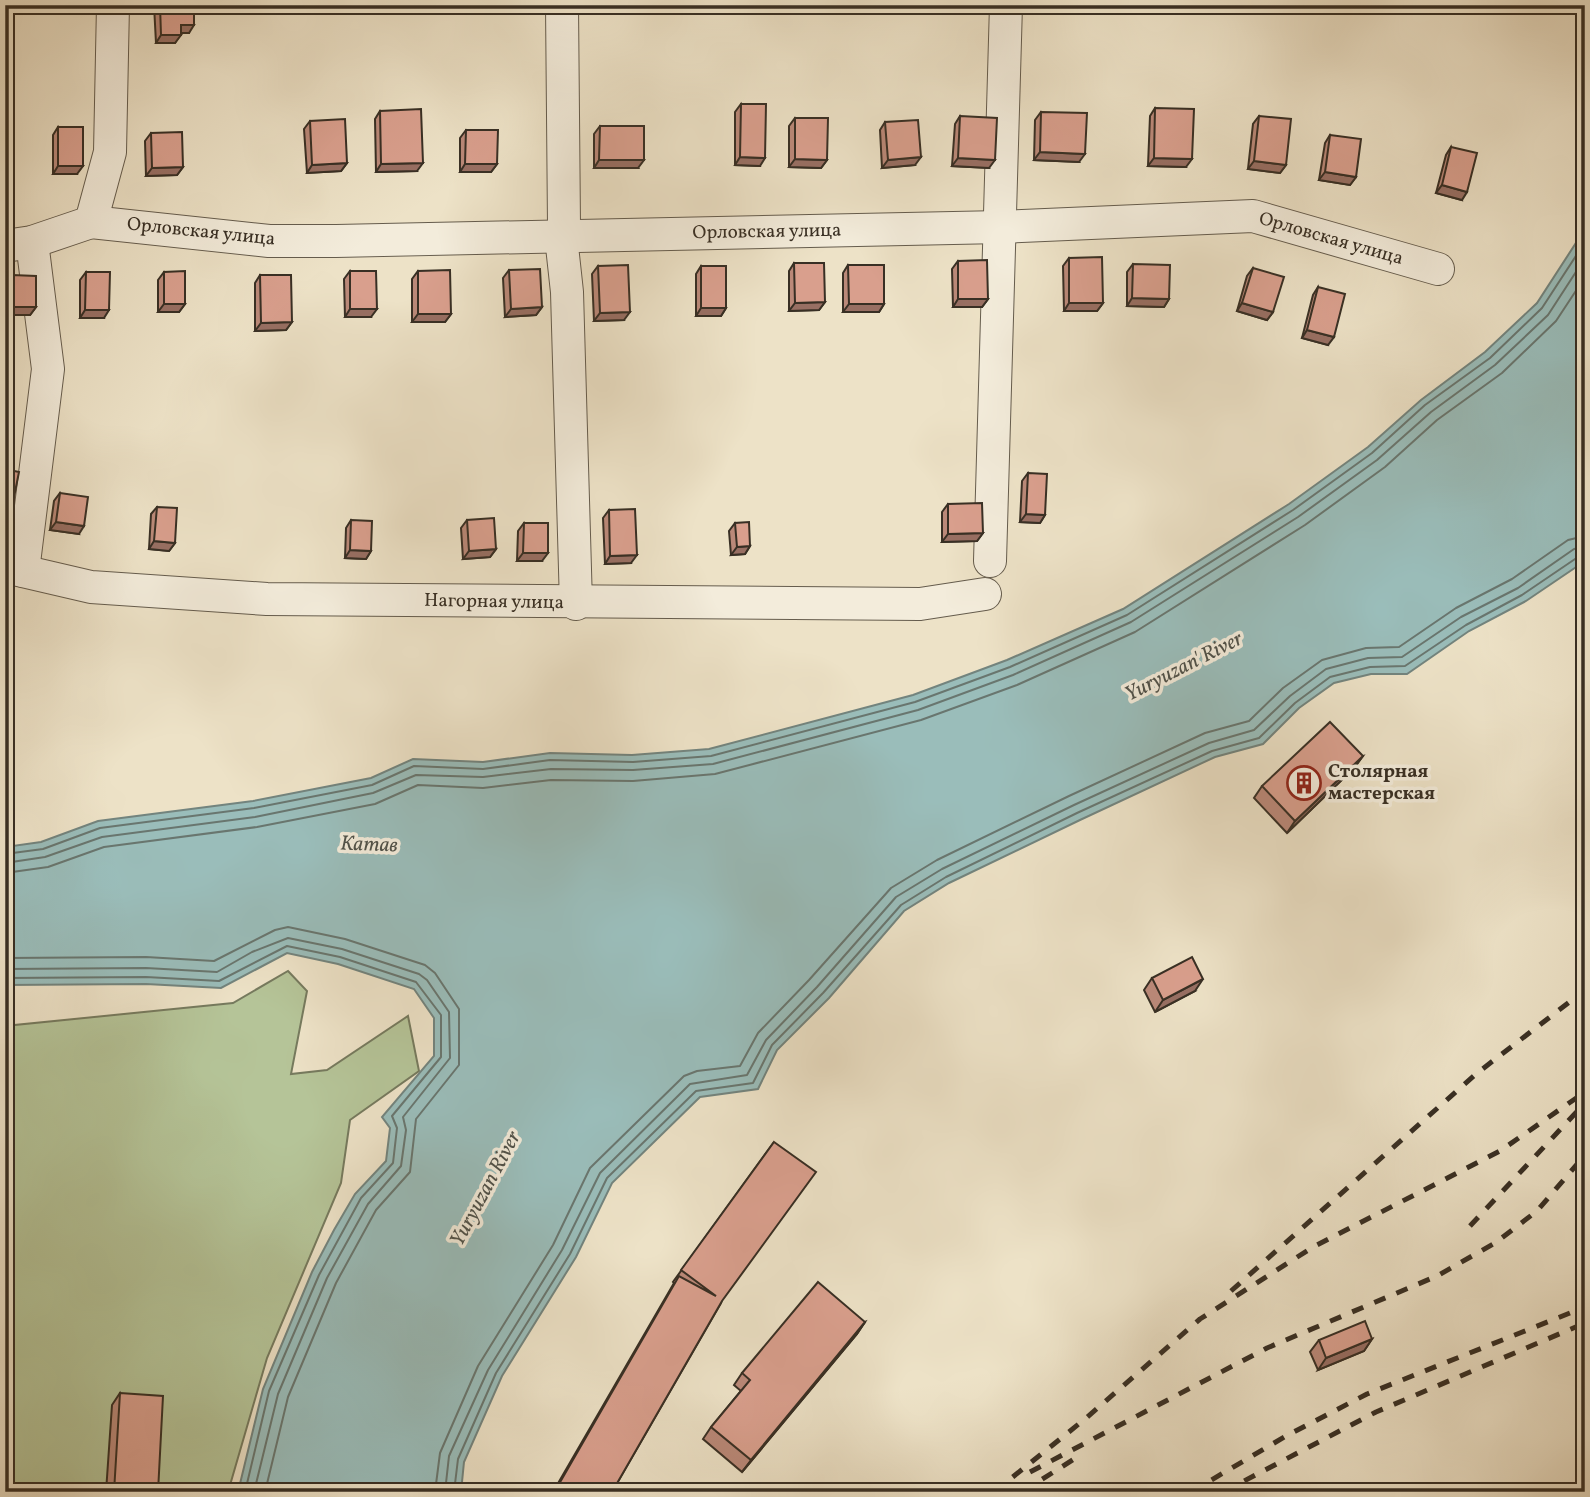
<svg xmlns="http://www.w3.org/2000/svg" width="1590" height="1497" viewBox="0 0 1590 1497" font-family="Vollkorn,serif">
<rect width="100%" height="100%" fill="#ede2c7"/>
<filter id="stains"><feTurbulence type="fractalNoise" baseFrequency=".00286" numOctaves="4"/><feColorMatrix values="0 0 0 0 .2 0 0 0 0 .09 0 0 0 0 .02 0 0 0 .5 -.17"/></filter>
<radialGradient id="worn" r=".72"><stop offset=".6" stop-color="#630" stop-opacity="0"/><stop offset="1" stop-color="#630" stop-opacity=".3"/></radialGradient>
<polygon fill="#b5c498" stroke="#767a5e" stroke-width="2" points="288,971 307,991 291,1074 327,1070 408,1016 419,1071 350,1120 341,1183 267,1358 228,1492 5,1492 5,1026 233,1003"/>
<polygon fill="#9abdba" stroke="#73847e" stroke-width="2" points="1585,229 1585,561 1526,601 1469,631 1407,674 1371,674 1334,683 1299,708 1263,744 1215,757 1080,820 949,883 904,911 829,998 777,1050 758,1089 700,1097 612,1183 576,1257 502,1376 464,1462 461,1492 238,1492 263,1389 312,1272 334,1230 355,1194 386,1161 390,1128 382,1117 434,1056 434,1018 414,989 338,964 287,953 221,988 146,984 5,985 5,847 41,842 98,821 253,801 371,778 413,759 483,762 550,753 632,755 709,749 913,695 1007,660 1123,609 1289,504 1368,447 1421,400 1485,352 1537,303"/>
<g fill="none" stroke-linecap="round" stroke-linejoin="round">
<g stroke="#69766f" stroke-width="2">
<polyline points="5,854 43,849 100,828 254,808 372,785 414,766 483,769 550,760 633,762 711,756 915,702 1010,667 1127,615 1293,510 1372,453 1425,405 1490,358 1542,308 1585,242"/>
<polyline points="5,863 45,857 102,837 255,817 373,793 416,775 483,777 551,769 633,770 713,764 918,710 1013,675 1131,622 1298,517 1377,460 1431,412 1495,365 1548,315 1585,258"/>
<polyline points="5,873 48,867 104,847 257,827 375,804 418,785 483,788 551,780 633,781 715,774 921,720 1017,685 1135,632 1305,525 1385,467 1437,420 1502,373 1556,321 1585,277"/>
<polyline points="5,958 146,957 214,961 275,930 288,927 345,939 425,965 435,973 459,1009 459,1065 416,1119 410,1172 376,1210 336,1283 288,1397 265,1492"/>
<polyline points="5,969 146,968 217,972 252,952 288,938 342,949 419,974 427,980 449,1012 450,1058 403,1117 406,1130 401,1166 368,1204 327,1278 278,1394 254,1492"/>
<polyline points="5,978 146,977 219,981 287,946 340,957 416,982 441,1015 441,1057 392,1116 397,1128 393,1163 361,1198 319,1275 269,1391 245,1492"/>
<polyline points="435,1492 440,1453 478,1366 553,1245 590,1168 684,1076 697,1071 740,1066 758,1033 809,980 891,888 937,860 1069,796 1205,733 1249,721 1283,688 1322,660 1366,648 1399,647 1456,608 1512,579 1568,540 1585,536"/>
<polyline points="445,1492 449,1456 488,1370 562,1250 600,1173 690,1084 747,1075 766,1040 817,987 896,897 942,869 1074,805 1209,743 1254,730 1290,696 1326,669 1368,658 1402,657 1461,617 1518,588 1574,549 1585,547"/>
<polyline points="454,1492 458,1459 496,1373 570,1254 607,1178 696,1091 753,1083 772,1045 823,993 901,905 946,877 1077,813 1212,751 1259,738 1295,703 1330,677 1370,667 1405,666 1466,625 1522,595 1578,557 1585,555"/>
</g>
<g stroke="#655c4d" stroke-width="34">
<g id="minor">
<polyline points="562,5 564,226 561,237 567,292 576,604"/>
<polyline points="91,222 269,241 336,241 1001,227 1253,216 1438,269"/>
<polyline points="5,246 32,242 91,222 110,152 113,5"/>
<polyline points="990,561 1006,5"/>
<polyline points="5,567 91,587 267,599 920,604 985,594"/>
<polyline points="23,571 48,369 32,242"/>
</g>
</g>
<use href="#minor" stroke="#f3ecdb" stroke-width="32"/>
<g stroke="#382f24" stroke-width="5" stroke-dasharray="12 12" stroke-linecap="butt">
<polyline points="1470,1226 1585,1103"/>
<polyline points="1231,1291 1476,1074 1585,990"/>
<polyline points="1030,1472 1267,1348 1437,1276 1495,1243 1537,1211 1585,1155"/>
<polyline points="994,1492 1085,1419 1200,1319 1313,1247 1500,1151 1585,1092"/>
<polyline points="1022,1492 1082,1454"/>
<polyline points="1191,1492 1286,1436 1367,1394 1585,1307"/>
<polyline points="1223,1492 1376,1412 1585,1323"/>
</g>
</g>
<g fill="#bb8979" stroke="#382f24" stroke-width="2">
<polygon points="154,5 194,5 189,33 181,33 175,43 156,43"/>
<polygon points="741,104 760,166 735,165 735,112"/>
<polygon points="1155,108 1186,167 1148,166 1150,116"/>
<polygon points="380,111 417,171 376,172 375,119"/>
<polygon points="1041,112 1079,162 1034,160 1035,120"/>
<polygon points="960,116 989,168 952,166 955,124"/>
<polygon points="1259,116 1286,165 1280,173 1248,169 1253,124"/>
<polygon points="795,118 827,160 821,168 789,167 789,126"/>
<polygon points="310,121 347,163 341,171 307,173 304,129"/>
<polygon points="885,122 915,165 882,168 880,130"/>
<polygon points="600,126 638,168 594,168 594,134"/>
<polygon points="58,127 77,174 53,174 53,135"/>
<polygon points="466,130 497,164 491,172 460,172 460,138"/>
<polygon points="151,133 183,167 177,175 146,176 145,141"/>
<polygon points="1330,135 1356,177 1350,185 1319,180 1325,143"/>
<polygon points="1451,147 1462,200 1436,193 1446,155"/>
<polygon points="1069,258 1103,303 1097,311 1064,311 1063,266"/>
<polygon points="958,261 988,299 982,307 953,307 952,269"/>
<polygon points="794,263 825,302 819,310 789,311 789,271"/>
<polygon points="1133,264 1169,299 1164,307 1127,306 1127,272"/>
<polygon points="848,265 884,304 879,312 843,312 843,273"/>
<polygon points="598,266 624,320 594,321 592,274"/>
<polygon points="701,266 726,308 721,316 696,316 696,274"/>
<polygon points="1253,268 1273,312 1267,320 1237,311 1247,276"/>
<polygon points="509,270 542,307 536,315 505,317 503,278"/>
<polygon points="350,271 371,317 345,317 344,279"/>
<polygon points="418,271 451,314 445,322 412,322 412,279"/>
<polygon points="86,272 104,318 80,318 80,280"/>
<polygon points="164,272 185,304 179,312 158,312 158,280"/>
<polygon points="12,275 36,307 30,315 6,315 6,283"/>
<polygon points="260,275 292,322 286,330 255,331 255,283"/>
<polygon points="1318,287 1328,345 1302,338 1313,295"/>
<polygon points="1028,473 1045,515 1040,523 1020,522 1022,481"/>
<polygon points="60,493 79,534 50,530 54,501"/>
<polygon points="948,504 983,533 977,541 942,542 942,512"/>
<polygon points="157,507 175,543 169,551 149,549 151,514"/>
<polygon points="609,510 631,563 605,564 603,518"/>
<polygon points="351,520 371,551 366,559 345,558 346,528"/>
<polygon points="467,520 496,549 490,557 463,559 461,528"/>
<polygon points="524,523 542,561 517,561 518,531"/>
<polygon points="735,523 750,546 745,554 731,555 729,531"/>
<polygon points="1363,756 1354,768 1287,833 1254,798 1262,786"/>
<polygon points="1152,978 1195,991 1155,1012 1144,990"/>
<polygon points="774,1142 721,1303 612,1492 553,1492 674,1283 673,1282"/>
<polygon points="865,1322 857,1334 742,1472 703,1439 711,1427 741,1391 734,1385 742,1373"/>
<polygon points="1372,1339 1364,1351 1318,1370 1310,1352 1319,1340"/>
<polygon points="120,1393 158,1492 106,1492 112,1405"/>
</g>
<g fill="#986f63" stroke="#382f24" stroke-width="2">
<polygon points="181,25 194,25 189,33 175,33"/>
<polygon points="161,35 181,35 175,43 156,43"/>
<polygon points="1040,152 1085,154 1079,162 1034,160"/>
<polygon points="740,157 765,158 760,166 735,165"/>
<polygon points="921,157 915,165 882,168 888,160"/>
<polygon points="958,158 995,160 989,168 952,166"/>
<polygon points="1154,158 1192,159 1186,167 1148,166"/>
<polygon points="795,159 827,160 821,168 789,167"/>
<polygon points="599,160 644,160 638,168 594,168"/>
<polygon points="1254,161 1286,165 1280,173 1248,169"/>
<polygon points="347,163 341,171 307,173 312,165"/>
<polygon points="423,163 417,171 376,172 381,164"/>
<polygon points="465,164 497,164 491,172 460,172"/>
<polygon points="58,166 83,166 77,174 53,174"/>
<polygon points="183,167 177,175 146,176 152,168"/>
<polygon points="1325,172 1356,177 1350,185 1319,180"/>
<polygon points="1442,185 1467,192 1462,200 1436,193"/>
<polygon points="1132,298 1169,299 1164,307 1127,306"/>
<polygon points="958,299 988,299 982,307 953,307"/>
<polygon points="825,302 819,310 789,311 795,303"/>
<polygon points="1069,303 1103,303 1097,311 1064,311"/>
<polygon points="1242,303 1273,312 1267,320 1237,311"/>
<polygon points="164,304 185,304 179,312 158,312"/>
<polygon points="849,304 884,304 879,312 843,312"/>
<polygon points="12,307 36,307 30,315 6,315"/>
<polygon points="542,307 536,315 505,317 511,309"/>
<polygon points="701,308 726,308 721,316 696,316"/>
<polygon points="350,309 377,309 371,317 345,317"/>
<polygon points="85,310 109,310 104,318 80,318"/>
<polygon points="630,312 624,320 594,321 600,313"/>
<polygon points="418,314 451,314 445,322 412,322"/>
<polygon points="292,322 286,330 255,331 261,323"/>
<polygon points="1307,330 1334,337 1328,345 1302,338"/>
<polygon points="5,511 11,512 6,520 5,520"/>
<polygon points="1026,514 1045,515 1040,523 1020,522"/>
<polygon points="56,522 84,526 79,534 50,530"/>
<polygon points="983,533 977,541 942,542 948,534"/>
<polygon points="154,541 175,543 169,551 149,549"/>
<polygon points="750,546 745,554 731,555 737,547"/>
<polygon points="496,549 490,557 463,559 469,551"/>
<polygon points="350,550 371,551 366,559 345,558"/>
<polygon points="523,553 548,553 542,561 517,561"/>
<polygon points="637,555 631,563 605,564 610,556"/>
<polygon points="1363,756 1354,768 1287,833 1295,821"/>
<polygon points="1203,979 1195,991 1155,1012 1163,1000"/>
<polygon points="865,1322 857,1334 742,1472 751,1460"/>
<polygon points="1372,1339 1364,1351 1318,1370 1326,1358"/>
</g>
<g fill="#d99f8d" stroke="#382f24" stroke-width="2">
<polygon points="160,5 194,5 194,25 181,25 181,35 161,35"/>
<polygon points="741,104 766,104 765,158 740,157"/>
<polygon points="1155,108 1194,109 1192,159 1154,158"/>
<polygon points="421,109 423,163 381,164 380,111"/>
<polygon points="1041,112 1087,113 1085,154 1040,152"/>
<polygon points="960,116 997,118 995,160 958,158"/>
<polygon points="1259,116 1291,119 1286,165 1254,161"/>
<polygon points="795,118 828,118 827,160 795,159"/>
<polygon points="345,119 347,163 312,165 310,121"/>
<polygon points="918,120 921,157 888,160 885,122"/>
<polygon points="600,126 644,126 644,160 599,160"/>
<rect x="58" y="127" width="25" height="39"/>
<polygon points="466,130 498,130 497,164 465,164"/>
<polygon points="182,132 183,167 152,168 151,133"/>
<polygon points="1330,135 1361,139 1356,177 1325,172"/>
<polygon points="1451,147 1477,153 1467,192 1442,185"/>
<polygon points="1102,257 1103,303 1069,303 1069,258"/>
<polygon points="987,260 988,299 958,299 958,261"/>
<polygon points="794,263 824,263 825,302 795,303"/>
<polygon points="1133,264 1170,265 1169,299 1132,298"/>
<polygon points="628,265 630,312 600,313 598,266"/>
<polygon points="848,265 884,265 884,304 849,304"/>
<rect x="701" y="266" width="25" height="42"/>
<polygon points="1253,268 1284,277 1273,312 1242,303"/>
<polygon points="540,269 542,307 511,309 509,270"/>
<polygon points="450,270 451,314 418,314 418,271"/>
<polygon points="185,271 185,304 164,304 164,272"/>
<polygon points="350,271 376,271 377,309 350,309"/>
<polygon points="86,272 110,272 109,310 85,310"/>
<polygon points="12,275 36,276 36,307 12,307"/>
<polygon points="260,275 291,275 292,322 261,323"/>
<polygon points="1318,287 1345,294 1334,337 1307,330"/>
<polygon points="5,469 19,472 11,512 5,511"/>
<polygon points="1028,473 1047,474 1045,515 1026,514"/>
<polygon points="60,493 88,497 84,526 56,522"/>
<polygon points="982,503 983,533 948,534 948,504"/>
<polygon points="157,507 177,508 175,543 154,541"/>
<polygon points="635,509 637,555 610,556 609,510"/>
<polygon points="494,518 496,549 469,551 467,520"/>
<polygon points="351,520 372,521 371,551 350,550"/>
<polygon points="749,522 750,546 737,547 735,523"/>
<polygon points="524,523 548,523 548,553 523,553"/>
<polygon points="1330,722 1363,756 1295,821 1262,786"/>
<polygon points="1192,957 1203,979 1163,1000 1152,978"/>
<polygon points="774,1142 816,1172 722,1301 612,1492 573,1492 559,1484 679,1276 716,1296 681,1270"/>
<polygon points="818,1282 865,1322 751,1460 711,1427 750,1380 742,1373"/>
<polygon points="1365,1321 1372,1339 1326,1358 1319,1340"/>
<polygon points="120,1393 163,1396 158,1492 114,1492"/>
</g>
<defs>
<g id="building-ring" transform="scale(1.75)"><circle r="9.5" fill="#f3ecdb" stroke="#8f2418" stroke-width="1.5"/><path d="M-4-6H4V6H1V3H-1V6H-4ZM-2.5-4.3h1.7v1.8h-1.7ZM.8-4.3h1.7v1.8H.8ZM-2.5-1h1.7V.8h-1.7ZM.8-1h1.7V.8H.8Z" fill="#8f2418"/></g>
</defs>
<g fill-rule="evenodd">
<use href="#building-ring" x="1304" y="783"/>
</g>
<g text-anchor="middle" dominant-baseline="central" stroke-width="7" stroke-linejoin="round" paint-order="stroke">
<g font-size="19" fill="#382f24" stroke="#f3ecdb">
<text transform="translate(201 232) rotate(6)">Орловская улица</text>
<text transform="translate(767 232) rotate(-1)">Орловская улица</text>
<text transform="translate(1331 239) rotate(16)">Орловская улица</text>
<text transform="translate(494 602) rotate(1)">Нагорная улица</text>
</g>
<g font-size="19" font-weight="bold" fill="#382f24" stroke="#f3ecdb" text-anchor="start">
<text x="1328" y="772">Столярная<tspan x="1328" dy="22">мастерская</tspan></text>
</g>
<g font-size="21" font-style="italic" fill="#50524a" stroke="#f3ecdb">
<text transform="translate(1184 667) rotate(-27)">Yuryuzan' River</text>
<text transform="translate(369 845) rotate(2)">Катав</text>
<text transform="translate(486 1189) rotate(-62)">Yuryuzan River</text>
</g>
</g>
<rect width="1590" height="1497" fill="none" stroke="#ede2c7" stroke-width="28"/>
<rect x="7" y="7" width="1576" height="1483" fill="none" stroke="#382f24" stroke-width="3.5"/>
<rect x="14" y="14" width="1562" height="1469" fill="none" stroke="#382f24" stroke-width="2"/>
<rect width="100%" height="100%" filter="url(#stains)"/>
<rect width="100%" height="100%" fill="url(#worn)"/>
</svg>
